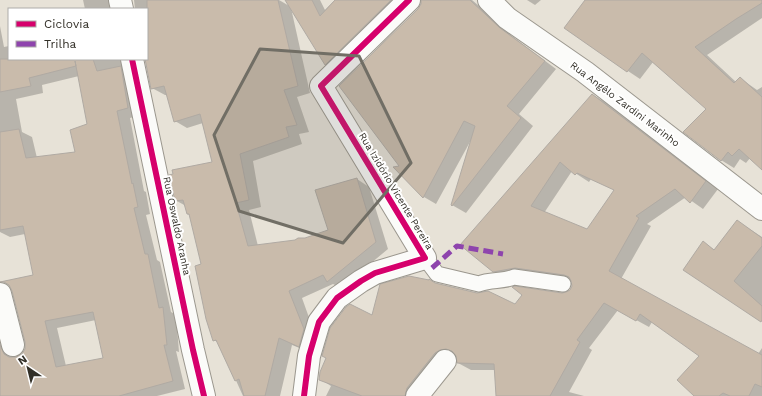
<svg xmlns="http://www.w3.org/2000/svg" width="762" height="396" viewBox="0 0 762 396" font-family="'Work Sans',sans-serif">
<rect width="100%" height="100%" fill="#e7e2d7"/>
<g fill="#0003" fill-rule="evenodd">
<polygon points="83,0 123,0 120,9 85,9"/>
<polygon points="134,0 279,0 291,7 287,0 320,0 325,10 335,0 411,0 338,71 325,64 291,8 310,93 297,97 309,132 299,134 302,144 253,161 261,207 249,210 258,246 305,239 329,231 357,179 369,187 388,249 341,288 333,284 302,298 316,337 312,353 292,345 280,396 243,396 219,343 214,340 202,265 190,215 187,214 186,206 175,200 213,163 203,123 187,128 175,121 167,95 165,95 152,88 146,59 147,59 147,9 135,9"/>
<polygon points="422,0 472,0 492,17 513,37 556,69 519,114 533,126 466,213 452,205 471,140 436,204 424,197 395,168 400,166 419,10 422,3"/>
<polygon points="527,0 541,0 535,5"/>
<polygon points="586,0 762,0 762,18 707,55 736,82 740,78 757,90 762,87 762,168 750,158 746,163 740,159 734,168 721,160 708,109 653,62 640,79 628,71 565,28"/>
<path d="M0,26L4,47L9,46V59H135L141,115L130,118L144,191L146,192L150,214L146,215L157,260L160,262L171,312L176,315L179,352L176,351L185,389L157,396H0V287V305L14,358L22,355L26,349V342L13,290L11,287L3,282L34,275L25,234L10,237L0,232ZM79,76L88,125L76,153L37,158L32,137L22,132L16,99L43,93L42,85ZM96,320L105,359L66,366L57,328Z"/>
<path d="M593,95L605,102L718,189L703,209L686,197L647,224L651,226L621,279L758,354L762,348V396H695L701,356L652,322L649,327L618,310L589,348L592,350L569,392L584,396H497L496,370H471L458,363L457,356H454L420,396H326L331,386L320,379L372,316L437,284L516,306L571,290L573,286L572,281L529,275L506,279L493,271ZM572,171L589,182L591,179L615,190L587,231L544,213Z"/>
<polygon points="737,221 762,237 762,321 684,269 703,243 715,250"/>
</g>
<g fill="#c9bbab" stroke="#b0aaa3" fill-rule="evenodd">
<polygon points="147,0 278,0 298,86 284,90 297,125 286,127 289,137 240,154 249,200 236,203 248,246 295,240 298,238 305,238 328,230 315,190 357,178 376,242 327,282 323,275 289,291 304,329 299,347 279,338 265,396 244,396 239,379 235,381 216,340 213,341 206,319 195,266 201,264 189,214 187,214 183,200 175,201 169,175 173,174 172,170 212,162 200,114 174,122 164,86 151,89 145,59 147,59"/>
<polygon points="285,0 312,0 320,16 335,0 391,0 325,65"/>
<polygon points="421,0 470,0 500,28 545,61 507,106 521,118 452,206 451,205 475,126 464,121 423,198 393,167 399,166 339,86 418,9 421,4"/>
<polygon points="585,0 762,0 762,3 736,19 695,47 734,83 740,77 762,97 762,170 739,149 732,156 728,152 721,161 683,132 706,109 642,53 627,72 564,28"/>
<path d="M0,59H93L97,71L121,66L128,108L117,111L132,184L133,183L138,207L134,208L145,254H148L159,308L163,307L167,345H164L173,381L119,396H0V345L4,354L9,357H16L22,354L25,349V342L12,291L9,285L4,282H0L33,275L23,226L0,230V132L19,129L26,158L75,152L70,130L87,124L75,61L76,66L29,78L31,86L0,92ZM93,312L103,358L56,367L45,321Z"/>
<path d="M592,94L706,181L690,203L675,189L636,216L639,218L609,271L762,355V387L755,384L749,396H730L723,393L719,396H694L677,380L699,356L640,314L636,321L604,303L577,340L580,342L550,396H496L494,364L457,363L456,356L452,351L446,349L440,350L435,353L407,388L405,396H362L319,380L320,372L326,358L322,356L330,328L346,307L350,304L372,315L380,284L409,276L429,280V279L435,283L477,293L488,291L515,304L522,295L512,287L515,286L562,293L566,292L570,290L572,286L571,281L569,277L564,275L515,268L493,272L460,245ZM560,162L575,175L577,173L614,190L587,229L531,206Z"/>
<polygon points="737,220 762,238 762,246 734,281 762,306 762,320 761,322 683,270 703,241 714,250"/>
</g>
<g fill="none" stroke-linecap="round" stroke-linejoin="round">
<g stroke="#9b978e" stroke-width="17">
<path id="service" d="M425,258L437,274L479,284C490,279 503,282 514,277L563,284"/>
</g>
<g stroke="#9b978e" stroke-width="24">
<g id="minor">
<polyline points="120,0 122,9"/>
<polyline points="489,0 507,18 585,72 762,209"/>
<polyline points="132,59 193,350 204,396"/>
<polyline points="0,294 13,345"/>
<polyline points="304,396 309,356 319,322 337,298 361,281 375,273 425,258 321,86 409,0"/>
<polyline points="417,396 445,361"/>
</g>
</g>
<use href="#service" stroke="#fbfbf9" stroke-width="15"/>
<use href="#minor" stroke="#fbfbf9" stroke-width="22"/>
<polyline stroke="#8e44ad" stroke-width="5" stroke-dasharray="10 5" stroke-linecap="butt" points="432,268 457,246 503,254"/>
<g stroke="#fff" stroke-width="8">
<g id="cycleway">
<polyline points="132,59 193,350 204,396"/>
<polyline points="304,396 309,356 319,322 337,298 361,281 375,273 425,258 321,86 409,0"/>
</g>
</g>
<use href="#cycleway" stroke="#d6006c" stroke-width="6"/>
</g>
<path fill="#716e65" fill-opacity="0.2" stroke="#716e65" stroke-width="3" stroke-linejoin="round" d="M260,49L359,56L411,163L343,243L239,211L214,135Z"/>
<g text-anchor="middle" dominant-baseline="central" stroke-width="4" stroke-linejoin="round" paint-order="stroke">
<g font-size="10" fill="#322f27" stroke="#fff">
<text transform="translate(625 104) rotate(37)">Rua Angêlo Zardini Marinho</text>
<text transform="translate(396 191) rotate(59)">Rua Izidório Vicente Pereira</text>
<text transform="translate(177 226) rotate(78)">Rua Oswaldo Aranha</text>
</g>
</g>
<rect x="8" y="8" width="140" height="52" fill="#ffffff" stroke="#adaca9"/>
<rect x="16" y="21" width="20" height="6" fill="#d6006c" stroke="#adaca9"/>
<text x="44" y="28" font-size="12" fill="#322f27">Ciclovia</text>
<rect x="16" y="41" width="20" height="6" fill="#8e44ad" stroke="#adaca9"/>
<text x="44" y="48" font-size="12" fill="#322f27">Trilha</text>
<g transform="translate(28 368) rotate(325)" stroke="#ffffff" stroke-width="3" paint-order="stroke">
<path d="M0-3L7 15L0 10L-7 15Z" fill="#322f27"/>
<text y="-6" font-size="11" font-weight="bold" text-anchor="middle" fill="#322f27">N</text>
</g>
</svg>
